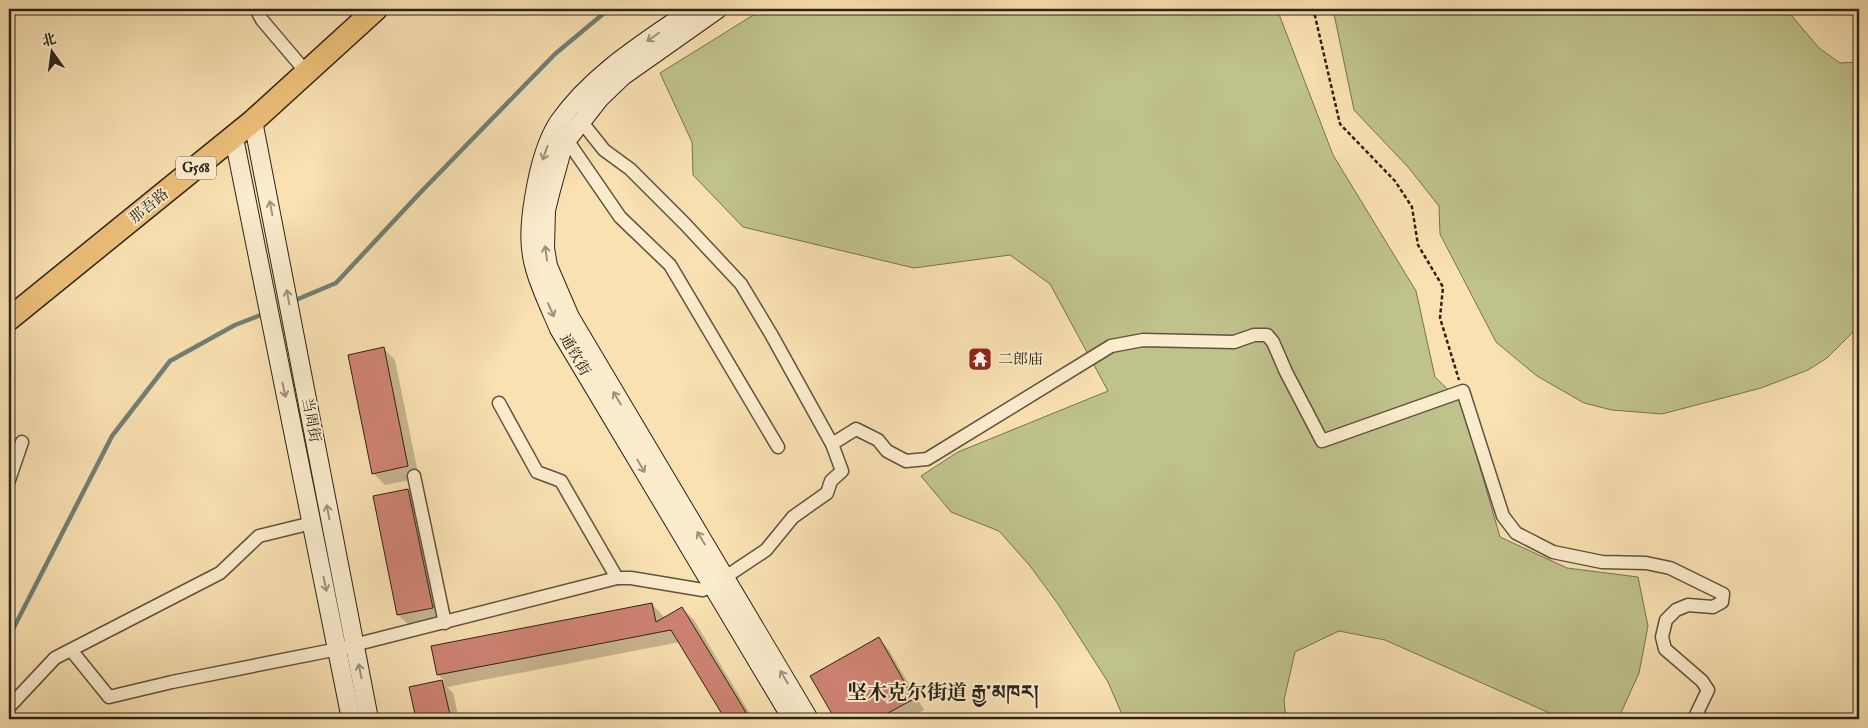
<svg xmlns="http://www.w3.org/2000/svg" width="1868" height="728" viewBox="0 0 1868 728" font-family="'IM FELL English','Noto Serif SC','Noto Serif Tibetan',serif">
<rect width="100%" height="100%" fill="#f9e1b2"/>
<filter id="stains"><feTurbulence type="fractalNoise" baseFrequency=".004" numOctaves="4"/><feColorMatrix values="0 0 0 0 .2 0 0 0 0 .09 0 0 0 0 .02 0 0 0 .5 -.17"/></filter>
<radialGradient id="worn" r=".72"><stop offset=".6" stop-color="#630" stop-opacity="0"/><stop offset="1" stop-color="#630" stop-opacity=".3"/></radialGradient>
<g fill="#bfc28b" stroke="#767252">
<polygon points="763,9 1277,9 1333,155 1416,291 1435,377 1461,402 1500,537 1567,568 1638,577 1648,626 1639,673 1620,715 1593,719 1563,719 1385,640 1339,631 1295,652 1284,700 1286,719 1124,719 1108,682 1058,604 1030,566 999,531 951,512 921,476 958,452 1108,391 1050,284 1010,255 914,268 743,227 693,175 692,142 660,73"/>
<polygon points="1333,9 1786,9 1819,48 1840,63 1859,62 1859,326 1827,358 1808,370 1761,388 1662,414 1612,410 1584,403 1537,376 1496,342 1440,234 1439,206 1408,167 1354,110"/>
</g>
<g fill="#0003">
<polygon points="384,349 395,360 419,478 385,485 373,473"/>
<polygon points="408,490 420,502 444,619 410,626 398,615"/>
<polygon points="652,604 663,616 664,619 682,608 694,620 753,719 727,719 680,642 447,687 453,693 459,719 417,719 410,688 444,680 438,675"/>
<polygon points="879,639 889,650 924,710 907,719 836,719 812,676"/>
</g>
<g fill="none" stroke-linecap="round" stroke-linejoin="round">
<g stroke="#727f76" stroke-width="4.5">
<polyline points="291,302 336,283 418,195 555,54 609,9"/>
<polyline points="9,637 112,436 170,361 235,325 266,313"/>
</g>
</g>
<g fill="#cf8373" stroke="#2e2318">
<polygon points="384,347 408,466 372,474 348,355"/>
<polygon points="408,489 433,608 397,615 373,496"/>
<polygon points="652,603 656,622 682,607 750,719 725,719 671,630 437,675 431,646"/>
<polygon points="879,637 914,699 877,719 835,719 810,676"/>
<polygon points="442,680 451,719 416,719 409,687"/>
</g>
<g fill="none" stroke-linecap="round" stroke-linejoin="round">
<g stroke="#61523e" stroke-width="15">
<g id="street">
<polyline points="256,9 262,20 307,73"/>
<polyline points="581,121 604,150 630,169 685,224 741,284 771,334 832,444 842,471 831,481 827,493 793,517 766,550 724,578"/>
<polyline points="567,140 620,217 670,265 778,447"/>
<polyline points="499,403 537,472 561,481 617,578"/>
<polyline points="832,444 856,429 878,440 887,451 906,461 927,459 1111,346 1143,340 1234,342 1254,335 1267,335 1273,342 1286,372 1322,441 1463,391 1503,516 1516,533 1553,552 1602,562 1646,563 1670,568 1723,594 1722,602 1713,607 1688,605 1676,610 1666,620 1662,637 1665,649 1702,681 1708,690 1694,719"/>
<polyline points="414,476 445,623"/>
<polyline points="9,480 22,442"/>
<polyline points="71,650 109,697 172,682 338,649 617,578 631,578 703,590 713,585"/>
<polyline points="9,707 55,658 220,573 259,536 312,523"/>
</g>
</g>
<g stroke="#2e2318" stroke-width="20">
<g id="secondary">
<path d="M693,9C645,42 592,74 558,123C544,145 538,173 534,198C530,222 528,246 535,269C541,290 551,310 559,329L792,719"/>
<polyline points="718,9 623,76 600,98 567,140 562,150 551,190 546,210 545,248 548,266 570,317 809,719"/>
<polyline points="253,121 369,719"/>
<polyline points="234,138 351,719"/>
</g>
</g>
<g stroke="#2e2318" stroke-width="25">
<polyline id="highway" points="9,319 253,121 376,9"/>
</g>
<polyline stroke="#2e2318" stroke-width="2.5" stroke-dasharray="4 2.5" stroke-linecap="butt" points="1311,9 1315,16 1340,124 1395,181 1412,207 1418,245 1443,287 1440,318 1459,380"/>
<use href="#street" stroke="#fbeccd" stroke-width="12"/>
<use href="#secondary" stroke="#fbeccd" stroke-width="18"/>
<use href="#highway" stroke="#ecc079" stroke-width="22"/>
</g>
<defs><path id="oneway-shaft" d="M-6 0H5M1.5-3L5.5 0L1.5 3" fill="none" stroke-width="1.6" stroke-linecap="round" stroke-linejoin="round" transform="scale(1.25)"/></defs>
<g stroke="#9f927c">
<use href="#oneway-shaft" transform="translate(653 37) rotate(145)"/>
<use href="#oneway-shaft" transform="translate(545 153) rotate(110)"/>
<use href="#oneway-shaft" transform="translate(271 208) rotate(-101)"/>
<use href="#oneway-shaft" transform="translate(546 253) rotate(-98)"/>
<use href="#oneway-shaft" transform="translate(288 297) rotate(-100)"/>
<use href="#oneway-shaft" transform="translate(551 310) rotate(66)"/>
<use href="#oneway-shaft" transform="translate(284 390) rotate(78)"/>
<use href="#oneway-shaft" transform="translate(617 398) rotate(-121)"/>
<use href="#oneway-shaft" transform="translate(641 466) rotate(59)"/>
<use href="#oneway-shaft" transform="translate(328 512) rotate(-101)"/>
<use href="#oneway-shaft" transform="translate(701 538) rotate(-121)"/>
<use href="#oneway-shaft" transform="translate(325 584) rotate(78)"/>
<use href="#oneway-shaft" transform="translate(360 671) rotate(-101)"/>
<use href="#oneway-shaft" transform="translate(784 677) rotate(-121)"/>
</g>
<defs>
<g id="temple-square" transform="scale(1.25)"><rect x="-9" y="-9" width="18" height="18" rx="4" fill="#8f2418" stroke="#fbeccd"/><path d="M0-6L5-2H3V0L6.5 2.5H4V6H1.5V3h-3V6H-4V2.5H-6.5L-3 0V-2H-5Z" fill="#fff"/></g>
</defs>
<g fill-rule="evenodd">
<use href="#temple-square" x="980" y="359"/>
</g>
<g text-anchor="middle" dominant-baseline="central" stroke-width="4" stroke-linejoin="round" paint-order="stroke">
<rect fill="#fbeccd" stroke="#6c5f4e" stroke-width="1" x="176" y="156.5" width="40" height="23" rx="4"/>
<g font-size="14" font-weight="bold" fill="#2e2318">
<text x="196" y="168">G568</text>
</g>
<g font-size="15" fill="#2e2318" stroke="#fbeccd">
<text transform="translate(149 206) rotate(-39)">那吾路</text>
<text transform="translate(575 355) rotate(60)">通钦街</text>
<text transform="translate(311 420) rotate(79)">当周街</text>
</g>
<g font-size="15" fill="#2e2318" stroke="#fbeccd" text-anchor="start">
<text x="998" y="359">二郎庙</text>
</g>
<g font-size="20" font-weight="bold" fill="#2e2318" stroke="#fbeccd">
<text x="943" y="693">坚木克尔街道 རྒྱ་མཁར།</text>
</g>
</g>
<rect width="1868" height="728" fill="none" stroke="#f9e1b2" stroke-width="30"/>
<rect x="10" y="10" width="1848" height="708" fill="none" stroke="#2e2318" stroke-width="2.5"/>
<rect x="15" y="15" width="1838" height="698" fill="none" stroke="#2e2318"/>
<g transform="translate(52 52) rotate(346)" stroke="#fbeccd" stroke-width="4" paint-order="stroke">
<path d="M0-4L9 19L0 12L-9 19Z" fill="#2e2318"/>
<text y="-8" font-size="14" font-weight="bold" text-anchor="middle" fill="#2e2318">北</text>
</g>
<rect width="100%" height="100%" filter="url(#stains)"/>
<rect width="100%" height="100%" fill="url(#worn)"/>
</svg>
